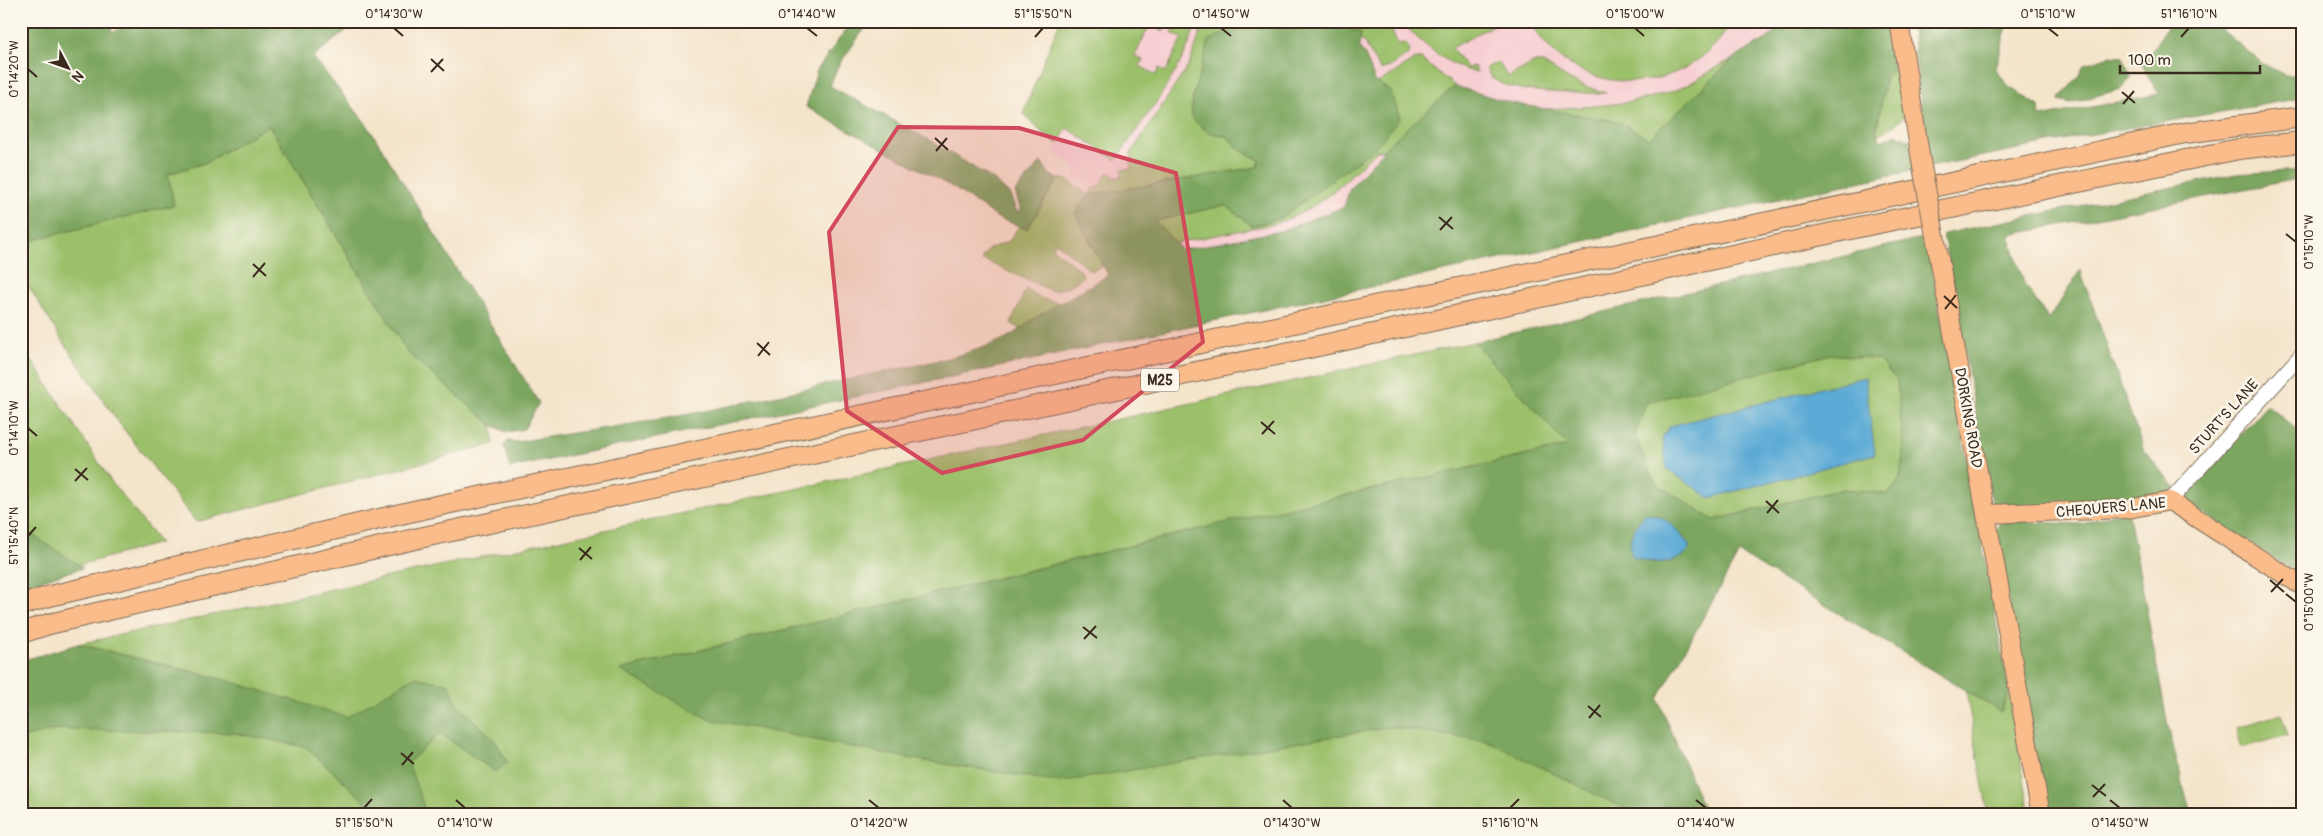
<svg xmlns="http://www.w3.org/2000/svg" width="2323" height="836" viewBox="0 0 2323 836" font-family="Pangolin,sans-serif">
<rect width="100%" height="100%" fill="#fbf7ec"/>
<filter id="ink" filterUnits="userSpaceOnUse"><feTurbulence type="fractalNoise" baseFrequency=".02" numOctaves="2"/><feDisplacementMap in="SourceGraphic" scale="10" xChannelSelector="R" yChannelSelector="G"/><feConvolveMatrix kernelMatrix="1 2 1 2 8 2 1 2 1" color-interpolation-filters="sRGB"/></filter>
<filter id="wash" filterUnits="userSpaceOnUse"><feTurbulence type="fractalNoise" baseFrequency=".0096" numOctaves="4" result="noise"/><feDisplacementMap in="SourceGraphic" scale="20" xChannelSelector="R" yChannelSelector="G"/><feGaussianBlur stdDeviation="1.12" result="paint"/><feColorMatrix in="noise" values="0 0 0 0 0 0 0 0 0 0 0 0 0 0 0 0 0 1.4 0 .05"/><feComposite in="paint" operator="in"/></filter>
<g filter="url(#wash)">
<rect width="100%" height="100%" fill="#f4e4ca"/>
<polygon fill="#f7cfd2" points="1060,21 1786,21 1768,38 1733,59 1649,139 1511,103 1455,86 1350,188 1344,207 1280,231 1182,250 1089,195 1093,188 1075,176 1075,169 1070,163 1053,153 1057,144 1041,132 1023,113"/>
<g fill="#9bc06a" stroke="#6b7544">
<path d="M1060,21H1166L1163,31L1150,24L1135,56L1143,60L1140,66L1156,75L1159,68L1166,72L1182,38L1172,33L1176,21H1196C1188,65 1141,122 1116,160L1067,128L1058,144L1041,132L1023,113Z"/>
<polygon points="1329,21 1387,21 1398,44 1404,43 1410,49 1409,54 1390,67 1380,70 1364,42 1360,40 1361,33"/>
<path d="M1401,21H1422L1426,29L1440,21H1500L1452,48L1467,68L1474,66L1477,72C1452,70 1417,40 1401,21Z"/>
<path d="M1530,21H1732C1689,101 1572,102 1530,21Z"/>
<path d="M1229,23L1208,132L1228,137L1239,149L1260,160L1258,167L1089,195L1075,213L1103,266L1091,271L1056,242L1052,248L1081,271L1083,276C1075,285 1064,289 1052,291L981,259L989,249L1009,241L1019,226L1027,229L1058,179H1065L1089,195L1093,188L1097,189L1108,172L1115,177H1121L1122,169H1131V153L1189,65L1201,31L1207,26Z"/>
<path d="M1416,59H1421L1455,86L1384,150H1377C1343,182 1320,210 1274,224L1175,243L1155,221L1226,205L1252,226L1281,218L1301,202L1391,92L1378,83Z"/>
<path d="M1733,59L1649,139L1620,122L1541,109C1588,107 1646,105 1689,84C1704,76 1717,66 1733,59Z"/>
<path d="M1498,62L1508,77L1535,62H1541L1570,80L1587,87L1606,93C1580,93 1516,95 1495,80C1491,78 1488,72 1486,68Z"/>
<path d="M1894,69C1898,81 1910,110 1901,119C1895,126 1885,130 1878,135L1876,132L1886,77Z"/>
<polygon points="269,125 408,353 492,425 494,444 196,522 119,423 60,337 21,274 21,251 24,242 174,205 168,174 207,162"/>
<polygon points="1026,289 1042,299 1061,303 1030,321 1022,330 1011,323"/>
<polygon points="1474,342 1569,446 1257,515 632,667 1410,685 1641,815 21,815 21,721 223,679 78,644"/>
<polygon points="21,344 113,484 160,543 79,565 21,528"/>
<polygon points="1830,354 1878,359 1897,380 1904,449 1900,479 1889,494 1843,489 1714,520 1655,483 1635,436 1646,402"/>
<polygon points="1966,691 2001,712 2009,692 2030,815 1988,815"/>
<polygon points="2281,714 2288,735 2242,748 2236,728"/>
</g>
<g fill="#7ca65e" stroke="#5c683e" fill-rule="evenodd">
<polygon points="21,21 111,21 112,33 134,21 358,21 313,57 368,126 539,403 524,429 506,432 492,425 408,353 269,125 207,162 168,174 174,205 21,243"/>
<polygon points="852,21 870,21 838,66 830,86 931,141 994,180 1010,195 1017,212 1021,211 1015,192 1041,162 1050,175 1058,179 1027,229 998,218 954,188 806,107 817,70"/>
<path d="M1229,21H1329L1361,33L1359,47L1365,55L1375,81L1391,92L1400,118L1376,147L1281,218L1252,226L1226,205L1155,221L1182,250L1280,231L1344,207L1350,188L1390,143L1455,86L1511,103L1620,122L1649,139L1733,59L1768,38L1786,21H1890L1894,69L1886,77L1876,132L1881,141L1897,134L1909,140L1914,170L985,370L510,468L504,446L508,441L516,442C577,432 639,424 700,412C754,401 809,388 863,376C906,367 1001,353 1030,321L1108,275L1075,213L1089,195L1258,167L1260,160L1239,149L1228,137L1208,132L1191,118L1193,96L1209,41L1229,29Z"/>
<polygon points="1911,21 2008,21 1996,69 2009,87 2039,106 2040,117 2159,94 2142,65 2171,21 2211,21 2263,64 2286,75 2302,75 2302,98 2088,135 1930,167 1924,129"/>
<polygon points="2109,56 2123,57 2131,77 2121,89 2071,103 2058,100 2078,77 2084,65"/>
<polygon points="2302,170 2302,178 2009,235 2024,283 2049,320 2080,270 2144,451 2176,488 2128,510 2168,726 2191,815 2045,815 1996,530 2001,521 2082,524 2126,510 1994,514 1943,234 2236,174"/>
<path d="M1922,238L1927,242L2009,692L2001,712L1739,553L1658,699L1706,815H1637L1488,741L1390,727L1060,782L913,759L708,719L620,670L1257,515L1568,446L1474,342ZM1830,354L1878,359L1897,380L1904,449L1900,479L1889,494L1843,489L1714,520L1655,483L1635,436L1646,403ZM1656,514L1673,526L1683,537L1655,563L1634,557Z"/>
<polygon points="2267,405 2302,434 2302,553 2299,557 2302,560 2302,576 2182,500"/>
<polygon points="21,528 79,565 83,568 21,586"/>
<polygon points="78,644 223,679 347,717 414,677 449,684 458,705 495,741 508,763 495,772 440,733 408,763 427,815 406,815 369,805 306,747 234,733 60,729 21,738 21,661"/>
</g>
<g fill="#5baad5" stroke="#4b6a7a">
<polygon points="1865,377 1875,454 1710,498 1667,469 1662,438 1670,426"/>
<path d="M1645,514C1665,513 1677,530 1689,545V550C1674,567 1652,563 1633,557C1625,542 1635,526 1645,514Z"/>
</g>
</g>
<g filter="url(#ink)">
<g fill="none" stroke-linecap="round" stroke-linejoin="round">
<g stroke="#7c6b5a" stroke-width="16">
<polyline id="minor" points="2170,501 2302,354"/>
</g>
<g stroke="#7c6b5a" stroke-width="20">
<g id="major">
<polyline points="1899,21 1921,161"/>
<polyline points="1938,252 2041,815"/>
<polyline points="1986,514 2128,509 2170,501 2302,586"/>
</g>
</g>
<g stroke="#7c6b5a" stroke-width="22">
<g id="highway">
<polyline points="21,605 50,596 418,510 2185,133 2302,117"/>
<polyline points="21,633 49,624 419,538 1323,345 1864,226 2239,149 2302,142"/>
</g>
</g>
<use href="#minor" stroke="#fff" stroke-width="14"/>
<use href="#major" stroke="#f9bc8a" stroke-width="18"/>
<use href="#highway" stroke="#f9bc8a" stroke-width="20"/>
<g stroke="#7c6b5a" stroke-width="20" stroke-linecap="butt">
<polyline id="major-bridge" points="1921,161 1938,252"/>
</g>
<use href="#major-bridge" stroke="#f9bc8a" stroke-width="18"/>
</g>
</g>
<path fill="#d1495b" fill-opacity="0.2" stroke="#d1495b" stroke-width="4" stroke-linejoin="round" d="M898,127L1019,128L1176,173L1203,342L1083,440L942,473L847,411L829,232Z"/>
<path fill="none" stroke="#3b2a1e" stroke-width="2" d="M394,28L403,36M807,28L817,36M1221,28L1231,36M1635,28L1644,36M2048,28L2058,36M1035,37L1043,28M2181,37L2189,28M431,59L444,71M28,69L37,77M431,72L443,59M2122,92L2135,103M2123,104L2134,91M935,138L948,150M936,151L947,138M1439,217L1453,229M1440,230L1452,217M2286,234L2296,242M253,264L266,276M253,277L265,263M1944,296L1957,308M1945,309L1956,295M757,343L770,355M758,356L769,342M1261,422L1275,434M28,428L37,436M1262,434L1274,421M75,469L88,480M75,481L87,468M1766,501L1779,513M1767,513L1778,500M28,536L36,527M579,548L592,559M580,560L591,547M2270,580L2284,592M2271,592L2283,579M2286,594L2296,602M1083,627L1097,638M1084,639L1096,626M1588,706L1601,717M1589,718L1600,705M401,753L414,764M402,765L413,752M2092,785L2106,796M2093,797L2105,784M456,800L465,808M869,800L879,808M1283,800L1292,808M1696,800L1706,808M2110,800L2120,808M364,808L372,799M1510,808L1519,799"/>
<g text-anchor="middle" dominant-baseline="central" stroke-width="5" stroke-linejoin="round" paint-order="stroke">
<rect fill="#fbf7ec" stroke="#75685c" stroke-width="1" x="1141" y="368.5" width="38" height="23" rx="4"/>
<g font-size="14" font-weight="bold" fill="#3b2a1e">
<text x="1160" y="380">M25</text>
</g>
<g font-size="15" fill="#3b2a1e" stroke="#fbf7ec">
<text transform="translate(2224 417) rotate(-48)">STURT'S LANE</text>
<text transform="translate(1968 418) rotate(80)">DORKING ROAD</text>
<text transform="translate(2111 508) rotate(-5)">CHEQUERS LANE</text>
</g>
</g>
<rect width="2323" height="836" fill="none" stroke="#fbf7ec" stroke-width="55"/>
<g transform="translate(68 68) rotate(131)" stroke="#fbf7ec" stroke-width="4" paint-order="stroke">
<path d="M0-4L9 19L0 12L-9 19Z" fill="#3b2a1e"/>
<text y="-8" font-size="14" font-weight="bold" text-anchor="middle" fill="#3b2a1e">N</text>
</g>
<path d="M2120 65v8h140v-8" fill="none" stroke="#3b2a1e" stroke-width="2.5"/>
<text x="2128" y="65" font-size="15" fill="#3b2a1e" stroke="#fbf7ec" stroke-width="4" paint-order="stroke">100 m</text>
<rect x="28" y="28" width="2268" height="780" fill="none" stroke="#3b2a1e" stroke-width="2"/>
<g font-size="12" text-anchor="middle" fill="#3b2a1e">
<text x="394" y="18">0°14'30"W</text>
<text x="807" y="18">0°14'40"W</text>
<text x="1043" y="18">51°15'50"N</text>
<text x="1221" y="18">0°14'50"W</text>
<text x="1635" y="18">0°15'00"W</text>
<text x="2048" y="18">0°15'10"W</text>
<text x="2189" y="18">51°16'10"N</text>
<text transform="translate(14 69) rotate(-90)" y="4">0°14'20"W</text>
<text transform="translate(2309 242) rotate(-90)" y="4">0°15'10"W</text>
<text transform="translate(14 428) rotate(-90)" y="4">0°14'10"W</text>
<text transform="translate(14 536) rotate(-90)" y="4">51°15'40"N</text>
<text transform="translate(2309 602) rotate(-90)" y="4">0°15'00"W</text>
<text x="364" y="827">51°15'50"N</text>
<text x="465" y="827">0°14'10"W</text>
<text x="879" y="827">0°14'20"W</text>
<text x="1292" y="827">0°14'30"W</text>
<text x="1510" y="827">51°16'10"N</text>
<text x="1706" y="827">0°14'40"W</text>
<text x="2120" y="827">0°14'50"W</text>
</g>
</svg>
